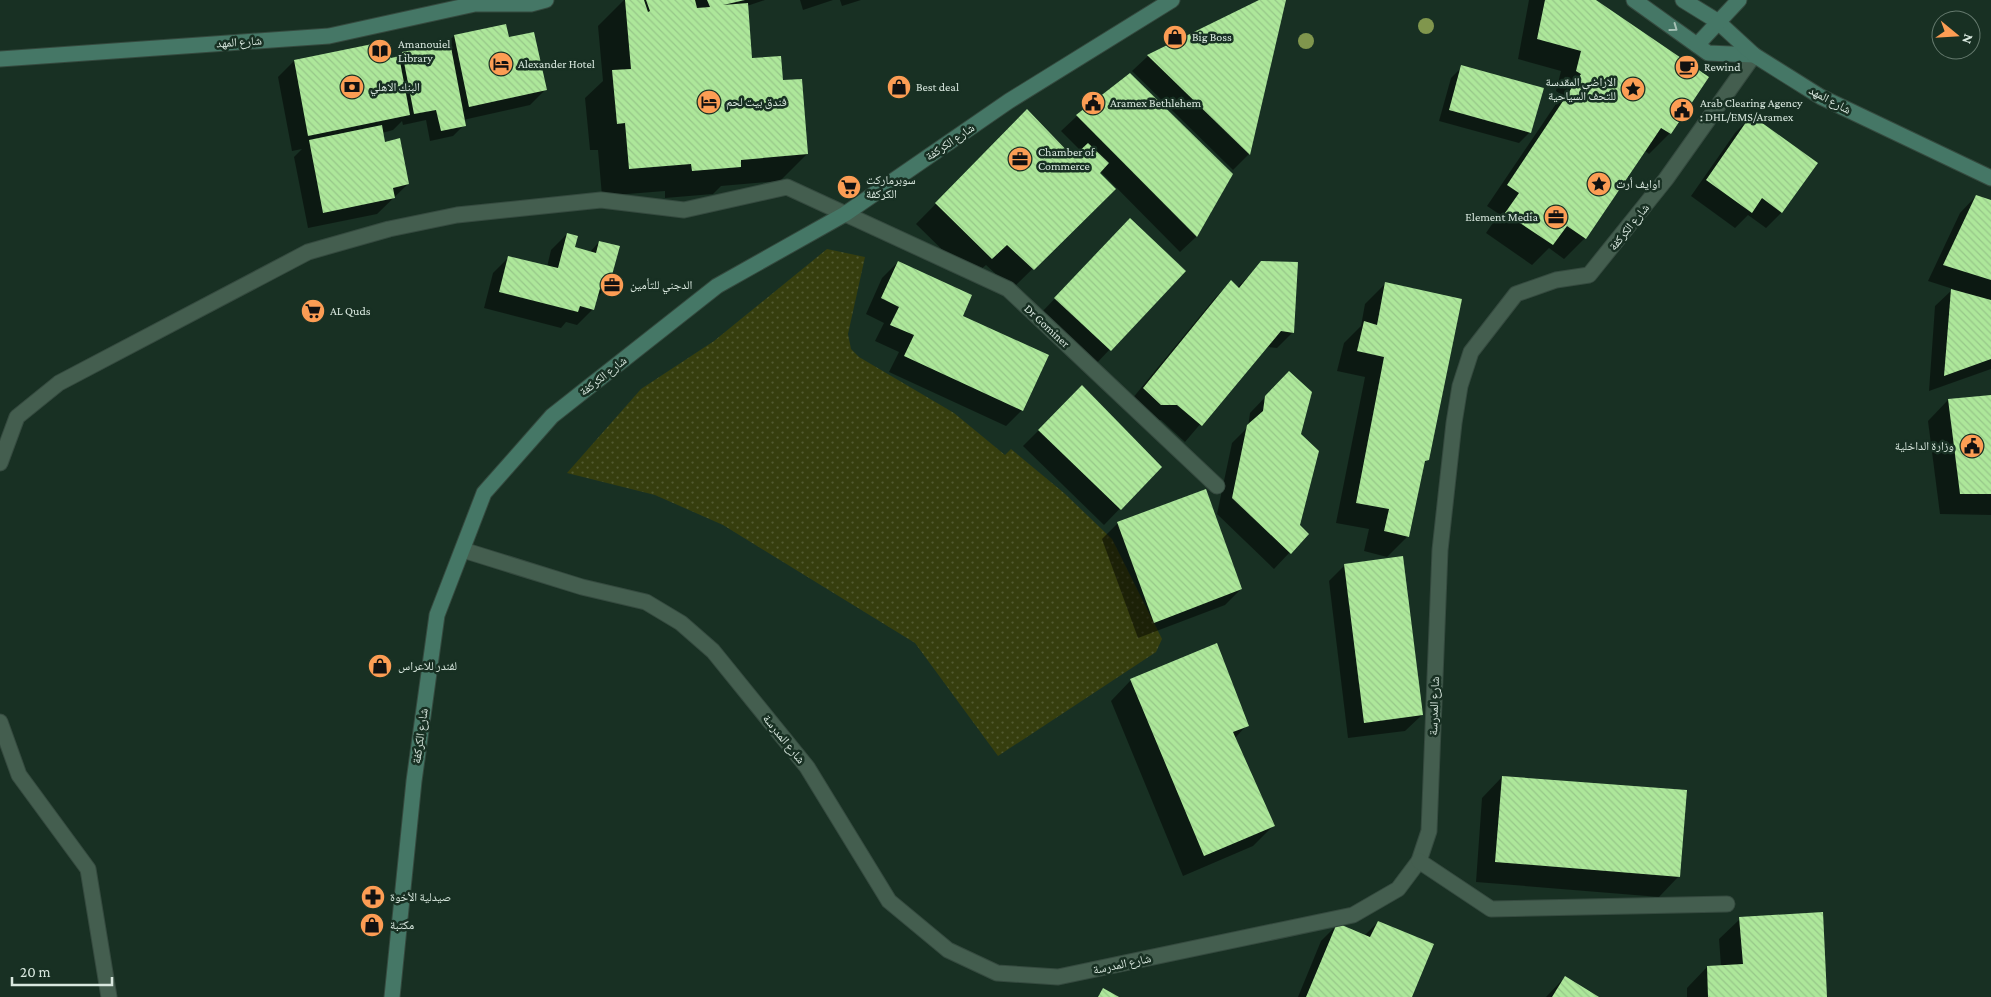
<svg xmlns="http://www.w3.org/2000/svg" width="1991" height="997" viewBox="0 0 1991 997" font-family="'Crimson Pro','Noto Naskh Arabic',serif">
<defs>
<pattern id="grass-dots" width="8" height="8" patternUnits="userSpaceOnUse" patternTransform="scale(1.25)"><rect width="8" height="8" fill="#363e0e"/><path d="M2 2h.1M6 6h.1" fill="none" stroke="#525a31" stroke-width="1.8" stroke-linecap="round"/></pattern>
<pattern id="building-back-hatch" width="6" height="6" patternUnits="userSpaceOnUse" patternTransform="scale(1.25)"><rect width="6" height="6" fill="#ade79a"/><path d="M-1 5l2 2M0 0l6 6M5-1l2 2" fill="none" stroke="#97c789"/></pattern>
</defs>
<rect width="100%" height="100%" fill="#183023"/>
<polygon fill="url(#grass-dots)" points="827,249 865,257 848,334 851,349 859,357 954,413 1005,455 1011,449 1064,493 1112,539 1162,639 1156,652 998,756 915,643 723,525 655,495 567,473 641,389 714,341"/>
<g fill="#0007">
<polygon points="624,0 765,0 747,6 751,60 782,82 807,154 780,181 721,186 713,194 665,198 665,191 602,196 598,150 590,150 585,98 603,81 598,26"/>
<polygon points="800,0 833,0 803,10"/>
<polygon points="840,0 861,0 842,6"/>
<polygon points="1262,0 1284,0 1249,154 1233,170 1132,71 1148,56"/>
<polygon points="1529,0 1594,0 1707,77 1670,133 1649,154 1644,150 1585,238 1564,259 1549,248 1532,265 1486,233 1499,214 1487,206 1562,95 1556,91 1561,71 1518,59"/>
<polygon points="505,25 508,39 546,89 530,105 463,120 464,125 453,136 430,141 426,120 403,125 402,121 393,130 382,133 384,143 408,184 377,214 308,228 294,157 302,149 292,151 278,77 294,61 390,59 398,57 403,53 446,44 454,36"/>
<polygon points="1462,67 1530,132 1519,143 1439,121 1451,78"/>
<polygon points="1027,111 1073,158 1081,151 1061,131 1077,116 1232,174 1196,237 1180,252 1100,171 1098,173 1114,189 1012,289 986,265 971,278 916,224"/>
<polygon points="1751,117 1782,212 1766,228 1748,215 1735,228 1691,196 1735,133"/>
<polygon points="1976,196 1991,201 1991,369 1929,391 1935,306 1953,289 1928,281 1960,213"/>
<polygon points="567,234 573,248 590,252 599,242 608,286 596,298 593,309 577,325 566,322 561,328 484,308 493,273 509,257 547,267 551,250"/>
<polygon points="1115,236 1184,271 1094,366 1039,315"/>
<polygon points="898,262 961,317 1047,356 1022,410 1006,426 889,372 899,352 875,341 884,323 866,314 882,278"/>
<polygon points="1262,262 1293,332 1277,348 1266,347 1185,442 1161,420 1145,421 1127,405 1215,298 1231,282 1237,288"/>
<polygon points="1386,283 1428,459 1424,463 1408,536 1387,557 1364,551 1369,529 1336,523 1365,377 1337,371 1344,343 1361,326 1365,304"/>
<polygon points="1082,387 1160,467 1104,525 1023,446"/>
<polygon points="1273,389 1299,434 1299,526 1307,534 1274,569 1217,514 1232,443 1248,427 1250,413"/>
<polygon points="1991,396 1991,515 1940,514 1928,421 1948,400"/>
<polygon points="1118,523 1241,589 1225,605 1138,638 1102,539"/>
<polygon points="1345,565 1422,715 1405,731 1348,738 1329,581"/>
<polygon points="1131,680 1247,725 1235,738 1274,825 1253,846 1183,876 1111,701"/>
<polygon points="1502,777 1679,876 1659,897 1476,882 1482,798"/>
<polygon points="1740,919 1826,997 1687,997 1687,988 1707,967 1721,966 1719,939"/>
<polygon points="1378,922 1410,997 1298,997 1321,941 1337,925 1364,936"/>
<polygon points="1565,977 1597,997 1546,997"/>
</g>
<g fill="url(#building-back-hatch)">
<polygon points="625,0 644,0 648,12 650,11 646,0 695,0 697,8 710,7 707,0 745,0 723,5 748,3 752,58 781,56 783,80 802,79 808,154 741,160 741,167 692,171 691,164 629,169 625,123 617,124 612,70 631,69"/>
<polygon points="1259,0 1286,0 1250,155 1147,55"/>
<polygon points="1545,0 1596,0 1709,77 1671,134 1661,128 1586,239 1567,226 1553,245 1505,213 1519,193 1507,185 1581,74 1576,71 1581,51 1537,39"/>
<polygon points="506,24 509,37 534,32 547,90 469,107 454,35"/>
<polygon points="387,41 391,58 399,56 410,115 308,136 294,60"/>
<polygon points="450,42 466,126 441,131 436,110 414,114 402,52"/>
<polygon points="1461,65 1544,88 1531,133 1449,110"/>
<polygon points="1130,73 1233,174 1197,237 1076,115"/>
<polygon points="1027,109 1073,157 1088,143 1109,163 1100,173 1116,189 1034,270 1007,245 992,259 935,203"/>
<polygon points="1751,115 1818,163 1782,213 1762,198 1752,213 1706,180"/>
<polygon points="382,125 385,142 400,138 409,184 393,188 395,198 323,213 309,140"/>
<polygon points="1976,195 1991,200 1991,280 1943,265"/>
<polygon points="1130,218 1186,271 1111,351 1054,298"/>
<polygon points="567,233 578,236 575,247 596,253 599,241 620,246 609,286 601,285 594,310 580,306 578,312 499,292 508,256 558,268"/>
<polygon points="898,261 972,295 963,316 1049,355 1023,411 904,356 914,335 890,325 899,307 881,298"/>
<polygon points="1261,261 1298,262 1294,333 1281,331 1202,426 1177,405 1161,405 1143,388 1231,280 1239,288"/>
<polygon points="1385,282 1462,299 1429,460 1425,461 1409,537 1384,531 1389,509 1356,503 1384,357 1357,351 1364,321 1377,325"/>
<polygon points="1951,289 1991,300 1991,359 1944,376"/>
<polygon points="1289,371 1312,392 1301,434 1319,451 1300,525 1309,534 1291,554 1232,498 1247,425 1263,411 1265,396"/>
<polygon points="1082,385 1162,467 1121,510 1038,430"/>
<polygon points="1991,395 1991,494 1960,494 1948,399"/>
<polygon points="1206,489 1242,589 1154,623 1117,522"/>
<polygon points="1403,556 1423,715 1364,723 1344,564"/>
<polygon points="1217,643 1249,726 1233,732 1275,826 1204,856 1130,679"/>
<polygon points="1502,776 1687,790 1680,877 1495,862"/>
<polygon points="1823,912 1827,997 1708,997 1707,966 1743,964 1739,917"/>
<polygon points="1378,921 1434,944 1412,997 1306,997 1337,923 1370,937"/>
<polygon points="1565,976 1599,997 1552,997"/>
<polygon points="1103,988 1119,997 1098,997"/>
</g>
<g fill="none" stroke-linecap="round" stroke-linejoin="round">
<g stroke="#354a3f" stroke-width="17">
<g id="street">
<polyline points="0,463 17,417 59,383 308,252 389,229 457,215 601,200 684,210 787,187 1008,289 1217,486"/>
<polyline points="463,550 582,587 646,602 681,623 713,651 807,767 889,901 948,950 997,973 1058,977 1353,915 1398,889 1419,861 1429,831 1440,550 1454,423 1460,386 1471,352 1516,294 1556,280 1589,275 1666,179 1754,55"/>
<polyline points="0,722 19,775 88,869 109,997"/>
<polyline points="1419,861 1491,909 1727,904"/>
</g>
</g>
<g stroke="#354a3f" stroke-width="17">
<g id="secondary">
<polyline points="1634,0 1708,53 1754,55"/>
<polyline points="1683,0 1717,21 1754,55 1821,97 1991,178"/>
<polyline points="1697,45 1739,0"/>
<polyline points="0,59 329,36 475,4 531,4 546,0"/>
<polyline points="392,997 414,781 437,615 484,493 552,416 717,286 845,214 1009,101 1172,0"/>
</g>
</g>
<use href="#street" stroke="#445e4f" stroke-width="15"/>
<use href="#secondary" stroke="#457766" stroke-width="15"/>
</g>
<g fill="#80964d">
<circle cx="1426" cy="26" r="8"/>
<circle cx="1306" cy="41" r="8"/>
</g>
<defs><path id="oneway-chevron" d="M-2-3.5L2.5 0L-2 3.5" fill="none" stroke-width="1.6" stroke-linecap="round" stroke-linejoin="round" transform="scale(1.25)"/></defs>
<use stroke="#a5c0b5" href="#oneway-chevron" transform="translate(1674 28) rotate(36)"/>
<defs>
<g id="shop-disc" transform="scale(1.25)"><circle r="9.5" fill="#fc9d54" stroke="#183023"/><path d="M-5-2.5h2.3a2.7 3.5 0 0 1 5.4 0H5L5.5 6h-11ZM-1.5-2.5h3a1.5 2.3 0 0 0-3 0Z" fill="#111"/></g>
<g id="library-disc" transform="scale(1.25)"><circle r="9.5" fill="#fc9d54" stroke="#183023"/><path d="M-6-4Q-3-5.5-.7-3.5V5Q-3 3-6 4ZM6-4Q3-5.5 .7-3.5V5Q3 3 6 4Z" fill="#111"/></g>
<g id="hotel-disc" transform="scale(1.25)"><circle r="9.5" fill="#fc9d54" stroke="#183023"/><path d="M-6-4.5h1.5V1H6V5H4.5V3h-9V5H-6ZM-4 0a1.8 1.8 0 1 1 3.6 0ZM.5 0V-2.5h3Q6-2.5 6 0Z" fill="#111"/></g>
<g id="cafe-disc" transform="scale(1.25)"><circle r="9.5" fill="#fc9d54" stroke="#183023"/><path d="M-5.5-4.5H6V0H3Q3 3.5 0 3.5H-2.5Q-5.5 3.5-5.5 0ZM3-3.2v2h1.7v-2ZM-6 4.5H4V6H-6Z" fill="#111"/></g>
<g id="bank-disc" transform="scale(1.25)"><circle r="9.5" fill="#fc9d54" stroke="#183023"/><path d="M-6-4H6V4H-6ZM0-2.3a2.3 2.3 0 1 0 0 4.6a2.3 2.3 0 1 0 0-4.6Z" fill="#111"/></g>
<g id="sight-disc" transform="scale(1.25)"><circle r="9.5" fill="#fc9d54" stroke="#183023"/><path d="M0-6L1.8-2.2L6-1.7L2.9 1.2L3.7 5.4L0 3.3L-3.7 5.4L-2.9 1.2L-6-1.7L-1.8-2.2Z" fill="#111"/></g>
<g id="civic-disc" transform="scale(1.25)"><circle r="9.5" fill="#fc9d54" stroke="#183023"/><path d="M-.6-6.5H3V-4.5H.6V-3L4-1V1h2V6H-6V1h2V-1L-.6-3ZM-1.2 2.5V6h2.4V2.5Z" fill="#111"/></g>
<g id="office-disc" transform="scale(1.25)"><circle r="9.5" fill="#fc9d54" stroke="#183023"/><path d="M-6-3h4V-5.5h4V-3h4V5H-6ZM-1-4.5V-3h2v-1.5ZM-6 0V1H6V0Z" fill="#111"/></g>
<g id="supermarket-disc" transform="scale(1.25)"><circle r="9.5" fill="#fc9d54" stroke="#183023"/><path d="M-6-5.5h2.5l.6 2H6L4.5 2H-2.5L-4.4-4H-6ZM-1.5 3.2a1.3 1.3 0 1 0 .1 0ZM3 3.2a1.3 1.3 0 1 0 .1 0Z" fill="#111"/></g>
<g id="pharmacy-disc" transform="scale(1.25)"><circle r="9.5" fill="#fc9d54" stroke="#183023"/><path d="M-2-6h4v4h4v4h-4v4h-4v-4h-4v-4h4Z" fill="#111"/></g>
</defs>
<g fill-rule="evenodd">
<use href="#shop-disc" x="1175" y="37"/>
<use href="#library-disc" x="380" y="51"/>
<use href="#hotel-disc" x="501" y="64"/>
<use href="#cafe-disc" x="1687" y="67"/>
<use href="#bank-disc" x="352" y="87"/>
<use href="#shop-disc" x="899" y="87"/>
<use href="#sight-disc" x="1633" y="89"/>
<use href="#hotel-disc" x="709" y="102"/>
<use href="#civic-disc" x="1093" y="103"/>
<use href="#civic-disc" x="1682" y="110"/>
<use href="#office-disc" x="1020" y="159"/>
<use href="#sight-disc" x="1599" y="184"/>
<use href="#supermarket-disc" x="849" y="187"/>
<use href="#office-disc" x="1556" y="217"/>
<use href="#office-disc" x="612" y="285"/>
<use href="#supermarket-disc" x="313" y="311"/>
<use href="#civic-disc" x="1972" y="446"/>
<use href="#shop-disc" x="380" y="666"/>
<use href="#pharmacy-disc" x="373" y="897"/>
<use href="#shop-disc" x="372" y="925"/>
</g>
<g text-anchor="middle" dominant-baseline="central" stroke-width="5" stroke-linejoin="round" paint-order="stroke">
<g font-size="12" fill="#d9e8df" stroke="#183023" text-anchor="start">
<text x="1192" y="37">Big Boss</text>
<text x="398" y="44">Amanouiel<tspan x="398" dy="14">Library</tspan></text>
<text x="518" y="64">Alexander Hotel</text>
<text x="1704" y="67">Rewind</text>
<text x="1616" y="82" text-anchor="end">الاراضي المقدسة<tspan x="1616" dy="14">للتحف السياحية</tspan></text>
<text x="370" y="87">البنك الاهلي</text>
<text x="916" y="87">Best deal</text>
<text x="726" y="102">فندق بيت لحم</text>
<text x="1110" y="103">Aramex Bethlehem</text>
<text x="1700" y="103">Arab Clearing Agency<tspan x="1700" dy="14">: DHL/EMS/Aramex</tspan></text>
<text x="1038" y="152">Chamber of<tspan x="1038" dy="14">Commerce</tspan></text>
<text x="866" y="180">سوبرماركت<tspan x="866" dy="14">الكركفة</tspan></text>
<text x="1616" y="184">اوايف أرت</text>
<text x="1538" y="217" text-anchor="end">Element Media</text>
<text x="630" y="285">الدجني للتأمين</text>
<text x="330" y="311">AL Quds</text>
<text x="1954" y="446" text-anchor="end">وزارة الداخلية</text>
<text x="398" y="666">لفندر للاعراس</text>
<text x="390" y="897">صيدلية الأخوة</text>
<text x="390" y="925">مكتبة</text>
</g>
<g font-size="12" fill="#d9e8df" stroke="#183023">
<text transform="translate(239 42) rotate(-4)">شارع المهد</text>
<text transform="translate(1830 100) rotate(28)">شارع المهد</text>
<text transform="translate(950 142) rotate(-34)">شارع الكركفة</text>
<text transform="translate(1629 227) rotate(-51)">شارع الكركفة</text>
<text transform="translate(1047 326) rotate(43)">Dr Gominer</text>
<text transform="translate(603 376) rotate(-38)">شارع الكركفة</text>
<text transform="translate(1434 706) rotate(-88)">شارع المدرسة</text>
<text transform="translate(420 736) rotate(-82)">شارع الكركفة</text>
<text transform="translate(784 739) rotate(51)">شارع المدرسة</text>
<text transform="translate(1122 964) rotate(-12)">شارع المدرسة</text>
</g>
</g>
<g transform="translate(1956 35) rotate(108)"><circle r="24" fill="#183023" stroke="#657a6e"/>
<path d="M0-4L9 19L0 12L-9 19Z" fill="#fc9d54"/>
<text y="-8" font-size="14" font-weight="bold" text-anchor="middle" fill="#d9e8df">N</text>
</g>
<path d="M12 977v8h100v-8" fill="none" stroke="#d9e8df" stroke-width="2.5"/>
<text x="20" y="977" font-size="15" fill="#d9e8df" stroke="#183023" stroke-width="4" paint-order="stroke">20 m</text>
</svg>
